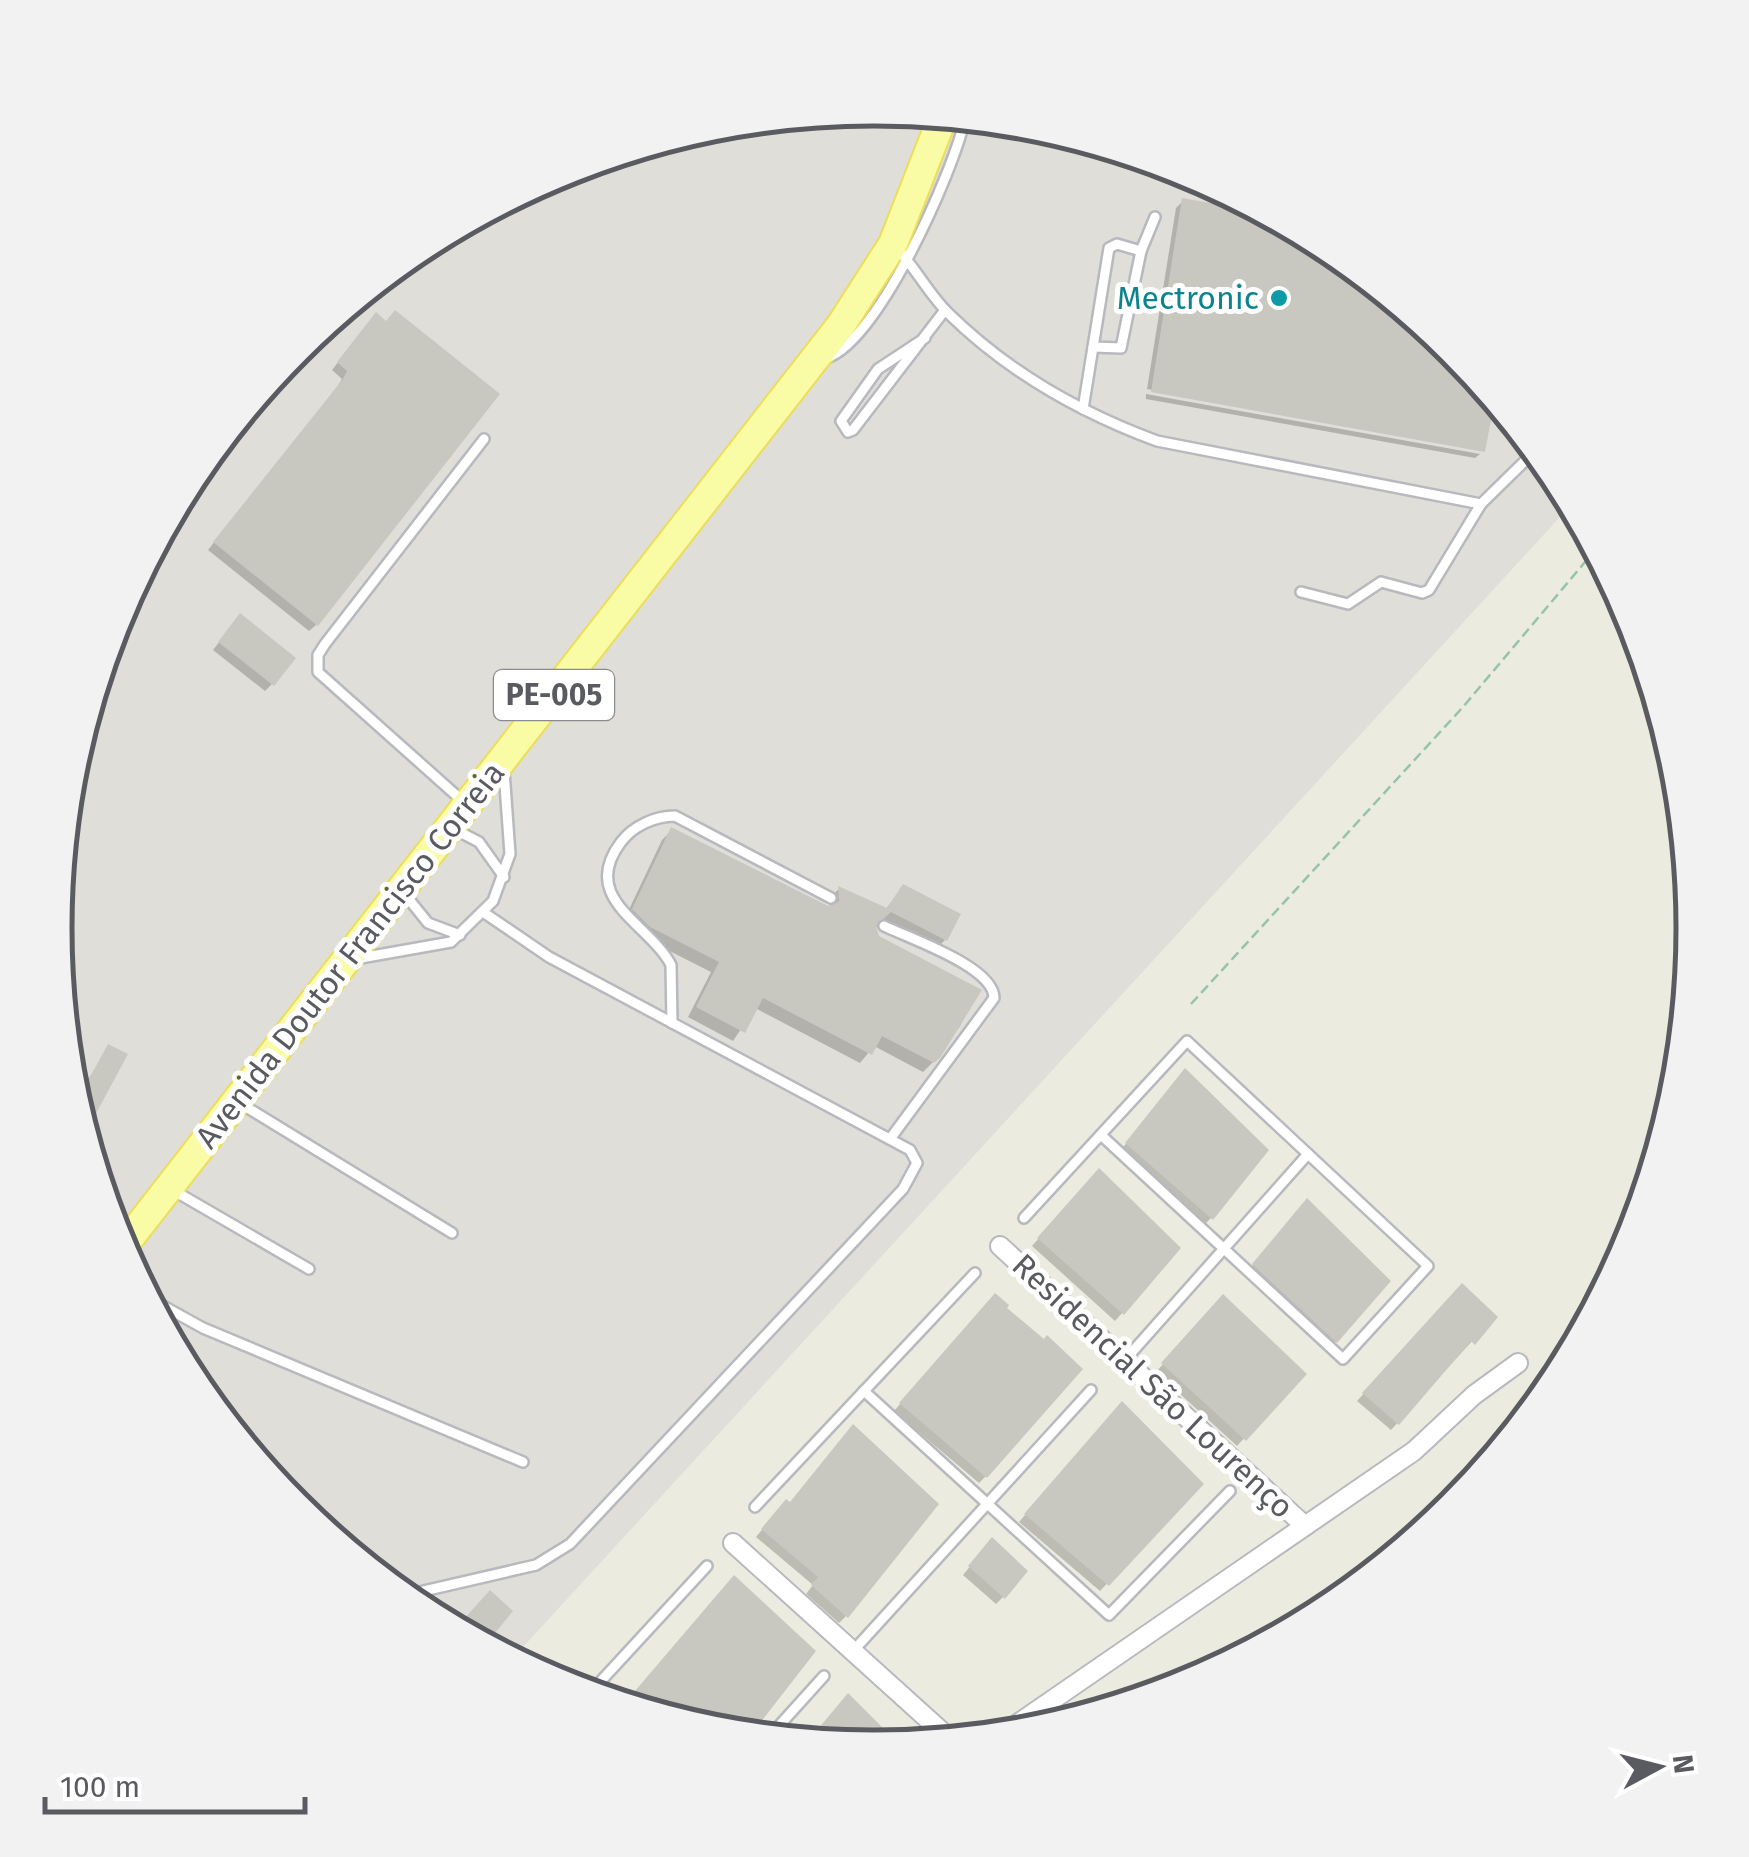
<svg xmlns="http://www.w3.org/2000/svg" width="1749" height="1857" viewBox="0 0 1749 1857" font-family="'Fira Sans',sans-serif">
<rect width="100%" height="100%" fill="#ecebe0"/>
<polygon fill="#dfded8" points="875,109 1035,125 1189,172 1330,247 1454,349 1556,474 1572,504 512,1659 419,1610 295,1508 193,1383 117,1242 71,1088 55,929 71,768 118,614 193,473 295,349 420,247 561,171 715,125"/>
<g fill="#0003">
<polygon points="1183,201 1330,247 1454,349 1493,396 1482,451 1147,389 1176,208"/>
<polygon points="369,323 316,625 309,631 208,550 336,389 342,379 332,370"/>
<polygon points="1146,394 1480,454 1475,458 1146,399"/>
<polygon points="234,623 272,684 265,691 213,650"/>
<polygon points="672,830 830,909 829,898 839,889 885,910 903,887 945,940 935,950 882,922 874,929 877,938 978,991 960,1026 933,1062 923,1072 874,1046 860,1063 755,1008 733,1041 688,1017 711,972 640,936 624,920 662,840"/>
<polygon points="109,1047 124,1055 84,1130 69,1073 86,1083"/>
<polygon points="1179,1078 1211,1218 1204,1225 1120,1151"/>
<polygon points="1092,1178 1178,1249 1115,1321 1032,1246"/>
<polygon points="1300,1209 1336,1341 1329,1348 1247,1272"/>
<polygon points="1462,1286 1494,1317 1391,1430 1357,1401"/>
<polygon points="988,1304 986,1476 979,1483 894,1411"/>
<polygon points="1216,1304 1303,1374 1237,1446 1156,1372"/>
<polygon points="1115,1412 1200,1484 1100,1591 1019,1522"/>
<polygon points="779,1509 846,1616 839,1623 806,1594 813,1585 756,1537"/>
<polygon points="986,1547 1003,1597 996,1604 963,1575"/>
</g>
<g fill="#c8c8c0">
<polygon points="1182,198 1266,213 1330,247 1454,349 1495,399 1485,452 1151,392"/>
<polygon points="395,310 500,394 318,626 213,542 343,379 347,371 337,362 376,312 386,321"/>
<polygon points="240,613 296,658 274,686 218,642"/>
<polygon points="671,827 828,906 839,901 838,886 887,908 903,884 961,914 947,941 891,912 876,926 879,936 982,990 940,1058 934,1063 882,1036 872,1055 763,998 745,1033 696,1007 719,962 650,927 632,909"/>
<polygon points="108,1044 128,1054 85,1134 69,1070 88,1081"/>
<polygon points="1185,1068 1269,1150 1213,1220 1125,1143"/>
<polygon points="1099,1168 1181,1248 1124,1315 1037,1238"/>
<polygon points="1307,1198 1391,1281 1337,1343 1252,1264"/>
<polygon points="1462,1283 1498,1317 1475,1345 1471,1341 1399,1425 1362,1393"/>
<polygon points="995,1293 1009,1305 1007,1308 1044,1339 1047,1335 1083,1369 987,1478 899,1403"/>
<polygon points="1223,1294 1307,1374 1246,1441 1161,1363"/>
<polygon points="1122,1401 1204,1484 1109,1586 1024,1514"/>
<polygon points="853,1424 939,1504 848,1618 811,1585 818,1577 761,1529 786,1499 790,1502"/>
<polygon points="992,1537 1028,1571 1005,1599 968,1566"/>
<polygon points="734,1575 816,1651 750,1736 714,1732 623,1705"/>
<polygon points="490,1590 513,1611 485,1645 455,1629"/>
<polygon points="848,1693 883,1728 867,1747 808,1741"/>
</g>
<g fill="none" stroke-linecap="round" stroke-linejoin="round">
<g stroke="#b8b9bf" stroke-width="14">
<g id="lane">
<path d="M895,246C915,267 928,293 948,313C1008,372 1078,412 1157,441L1481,504L1527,459L1534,446"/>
<polyline points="925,338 878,369 841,421 848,432 853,430 945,310"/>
<polyline points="1093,347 1121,348 1141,251 1155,217"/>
<path d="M822,359C874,352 955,169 965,118"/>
<polyline points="1083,409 1109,248 1117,244 1141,251"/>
<polyline points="1301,592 1348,604 1381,582 1422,593 1429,590 1481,504"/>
<polyline points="466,804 318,672 318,655 325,644 484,439"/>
<polyline points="454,829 479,842 504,877"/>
<polyline points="403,892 428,923 460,935"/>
<path d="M884,926C911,939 994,967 994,998L890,1139"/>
<polyline points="355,959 451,942 493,901 510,854 504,771"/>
<path d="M672,1023L671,965C649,923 578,899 621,842C633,826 655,816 675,816L831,898"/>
<polyline points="238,1102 452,1233"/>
<polyline points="171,1189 309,1269"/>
<polyline points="1024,1218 1187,1041 1428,1266 1343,1359 1101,1135"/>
<polyline points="147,1297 203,1328 523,1462"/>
<polyline points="1125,1360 1308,1154"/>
<polyline points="864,1391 1109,1615 1230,1491"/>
<polyline points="755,1507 975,1273"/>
<polyline points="402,1596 536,1565 570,1544 903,1189 917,1163 910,1150 549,957 483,912"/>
<polyline points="854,1650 1091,1390"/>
<polyline points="589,1694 707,1566"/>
<polyline points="768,1738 824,1676"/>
</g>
</g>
<g stroke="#b8b9bf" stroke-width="22">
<g id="street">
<polyline points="1000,1246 1305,1526"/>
<polyline points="733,1543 951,1740"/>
<polyline points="1000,1736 1414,1451 1474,1395 1518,1363"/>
</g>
</g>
<g stroke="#ecde59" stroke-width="32">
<polyline id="primary" points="121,1249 841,325 893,244 943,116"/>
</g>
<polyline stroke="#96c3ab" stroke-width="2.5" stroke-dasharray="10 5" stroke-linecap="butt" points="1191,1004 1463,707 1596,549"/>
<use href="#lane" stroke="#fff" stroke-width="9"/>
<use href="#street" stroke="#fff" stroke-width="18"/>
<use href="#primary" stroke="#fafca5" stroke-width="28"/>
</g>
<circle fill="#0f9aa8" stroke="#fff" stroke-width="4" cx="1279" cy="298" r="10"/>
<g text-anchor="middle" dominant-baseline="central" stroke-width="10" stroke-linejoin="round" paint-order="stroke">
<rect fill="#fff" stroke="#8b8c90" stroke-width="2.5" x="494" y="670" width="120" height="50" rx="8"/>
<g font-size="30" font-weight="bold" fill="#595b61">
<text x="554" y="695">PE-005</text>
</g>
<g font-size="32" fill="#0d838f" stroke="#fff" text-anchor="end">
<text x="1259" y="298">Mectronic</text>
</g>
<g font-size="32" fill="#595b61" stroke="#fff">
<text transform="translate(350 955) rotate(-52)">Avenida Doutor Francisco Correia</text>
<text transform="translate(1153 1386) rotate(43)">Residencial São Lourenço</text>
</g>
</g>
<path d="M0 0H1749V1857H0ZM72 928a802 802 0 1 1 1604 0a802 802 0 1 1-1604 0Z" fill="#f2f2f2" fill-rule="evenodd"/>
<path fill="none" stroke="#595b61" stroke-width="5" d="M72 928a802 802 0 1 1 1604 0a802 802 0 1 1-1604 0Z"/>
<g transform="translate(1659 1767) rotate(83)" stroke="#ffffff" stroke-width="8" paint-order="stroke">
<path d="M0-8L18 38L0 25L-18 38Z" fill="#595b61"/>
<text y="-15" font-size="28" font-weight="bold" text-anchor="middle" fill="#595b61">N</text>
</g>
<path d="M45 1797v15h260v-15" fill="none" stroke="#595b61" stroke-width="5"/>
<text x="60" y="1797" font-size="30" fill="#595b61" stroke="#ffffff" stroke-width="8" paint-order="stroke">100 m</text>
</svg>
